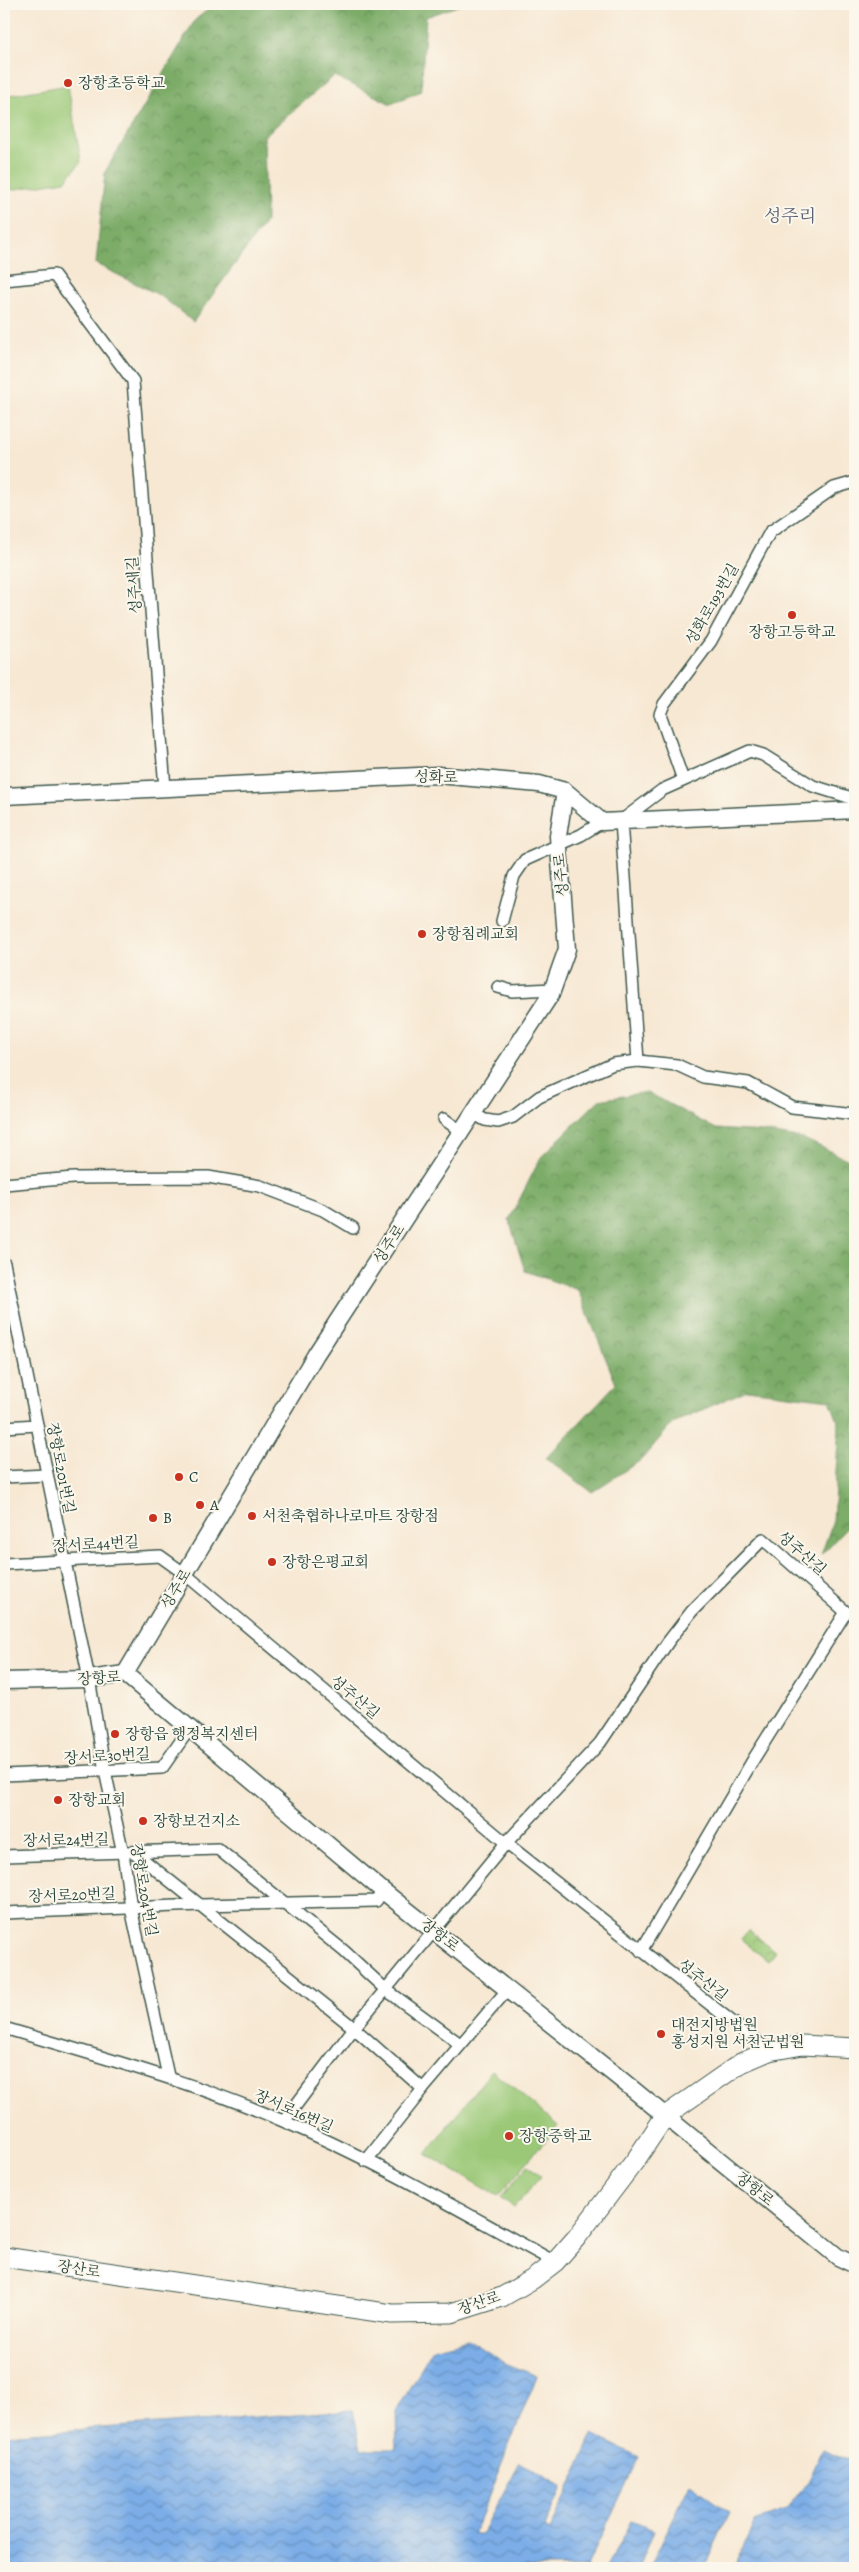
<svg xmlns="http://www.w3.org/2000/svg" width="859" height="2572" viewBox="0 0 859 2572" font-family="Alegreya,'Noto Serif KR',serif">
<defs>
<pattern id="forest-crowns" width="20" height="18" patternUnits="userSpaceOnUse" patternTransform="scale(1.25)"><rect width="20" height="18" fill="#7bac67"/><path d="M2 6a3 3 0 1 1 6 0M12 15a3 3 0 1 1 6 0" fill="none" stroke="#648d56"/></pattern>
<pattern id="park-crowns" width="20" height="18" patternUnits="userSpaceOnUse" patternTransform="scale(1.25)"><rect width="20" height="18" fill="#9ac876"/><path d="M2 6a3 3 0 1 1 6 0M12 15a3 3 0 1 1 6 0" fill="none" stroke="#7da462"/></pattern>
<pattern id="water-waves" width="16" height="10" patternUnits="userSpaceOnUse" patternTransform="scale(1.25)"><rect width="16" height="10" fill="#7bade7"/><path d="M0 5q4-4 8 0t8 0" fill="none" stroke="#648ebc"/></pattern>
</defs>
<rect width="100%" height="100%" fill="#fbf7ec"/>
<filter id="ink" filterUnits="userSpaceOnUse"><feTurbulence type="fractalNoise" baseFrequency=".02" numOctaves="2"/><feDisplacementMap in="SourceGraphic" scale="10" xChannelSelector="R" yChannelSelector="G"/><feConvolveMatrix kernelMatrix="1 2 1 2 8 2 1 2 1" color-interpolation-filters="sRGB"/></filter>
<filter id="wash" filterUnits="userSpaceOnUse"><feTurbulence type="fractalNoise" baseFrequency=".0096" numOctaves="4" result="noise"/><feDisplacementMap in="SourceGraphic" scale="20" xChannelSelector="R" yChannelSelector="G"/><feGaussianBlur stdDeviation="1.12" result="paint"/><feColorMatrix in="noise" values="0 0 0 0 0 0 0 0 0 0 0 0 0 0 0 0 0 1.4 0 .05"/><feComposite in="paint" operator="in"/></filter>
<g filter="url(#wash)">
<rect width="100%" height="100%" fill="#f7e8d3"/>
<g fill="url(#forest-crowns)" stroke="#4d744e">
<polygon points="215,4 463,4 426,17 421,91 391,104 334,76 264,136 266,221 193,322 161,296 96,264 105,172 195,20"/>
<polygon points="647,1092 716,1129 763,1132 804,1139 855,1163 855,1519 821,1555 833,1521 839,1424 830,1400 747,1390 673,1423 641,1460 592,1492 546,1458 616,1384 578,1290 525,1271 509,1220 541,1157 599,1100"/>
</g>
<polygon fill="url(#park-crowns)" stroke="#5c8255" points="749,1930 776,1952 768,1961 741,1939"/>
<g fill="#9ac876" stroke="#5c8255">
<polygon points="68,85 81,162 65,181 4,191 4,96"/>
<polygon points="492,2070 558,2126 498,2196 426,2154"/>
<polygon points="528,2165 541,2176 514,2208 501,2197"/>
</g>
<g fill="url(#water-waves)" stroke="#4d758e">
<polygon points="468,2339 505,2363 537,2376 473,2534 481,2534 520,2462 562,2487 545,2528 550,2531 593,2434 639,2457 586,2568 4,2568 4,2435 353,2410 361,2449 397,2449 396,2411 433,2348"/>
<polygon points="823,2449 855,2463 855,2568 734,2568 755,2521 786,2510 809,2480"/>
<polygon points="690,2484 730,2512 704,2568 649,2568"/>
<polygon points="631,2521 654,2530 639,2568 606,2568"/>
</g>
</g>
<g filter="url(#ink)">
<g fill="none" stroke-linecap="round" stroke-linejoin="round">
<g stroke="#3f574c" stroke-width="14">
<g id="street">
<polyline points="4,280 54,275 133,381 165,788"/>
<polyline points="683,780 660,714 664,704 711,641 770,532 834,488 855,482"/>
<polyline points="502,921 514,876 525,860 581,835 602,822"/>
<polyline points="498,987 512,991 553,989"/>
<polyline points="638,1061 621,821 662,790 750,751 763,755 813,786 855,799"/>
<polyline points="474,1114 485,1120 498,1122 513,1117 539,1097 613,1064 638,1061 677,1065 703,1077 748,1083 792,1107 855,1114"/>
<polyline points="444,1119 462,1132"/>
<polyline points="4,1184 73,1178 208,1177 260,1186 323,1210 353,1228"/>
<polyline points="4,1263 89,1679 105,1771 123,1853 131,1908 168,2076"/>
<polyline points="4,1427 37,1425"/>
<polyline points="4,1477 47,1475"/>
<polyline points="4,1564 160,1556 185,1574 506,1843 769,2051"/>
<polyline points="4,1775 162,1768 190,1728"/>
<polyline points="135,1853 354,2028 423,2089"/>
<polyline points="4,1856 218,1849 344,1951 385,1989 460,2044"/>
<polyline points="4,1913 201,1905 376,1901 383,1891"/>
<path d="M4,2028C98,2056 193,2082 283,2121C377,2161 466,2214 555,2262"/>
<polyline points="284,2121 354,2028 506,1843 600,1743 668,1642 692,1611 763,1539 846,1612 753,1760 641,1951"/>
<polyline points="366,2161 423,2089 508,1989"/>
</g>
</g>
<g stroke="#3f574c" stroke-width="19">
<g id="secondary">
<polyline points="4,796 438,775 539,784 565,791 602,822 855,810"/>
<polyline points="125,1674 316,1354 551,994 567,949 558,836 565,791"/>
<polyline points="4,1681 89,1679 125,1674 383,1891 619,2078 838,2257 855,2265"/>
</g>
</g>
<g stroke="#3f574c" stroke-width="21">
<polyline id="primary" points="4,2257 392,2314 451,2313 502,2297 533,2279 555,2262 577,2237 637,2158 665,2116 741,2063 769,2051 803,2045 855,2048"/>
</g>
<use href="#street" stroke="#fff" stroke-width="11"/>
<use href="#secondary" stroke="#fff" stroke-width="16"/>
<use href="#primary" stroke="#fff" stroke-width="19"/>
</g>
</g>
<g fill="#c8321e" stroke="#fbf7ec" stroke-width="2">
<circle cx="68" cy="83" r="5"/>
<circle cx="792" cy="615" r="5"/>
<circle cx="422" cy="934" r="5"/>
<circle cx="179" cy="1477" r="5"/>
<circle cx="200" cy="1505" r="5"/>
<circle cx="252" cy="1516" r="5"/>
<circle cx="153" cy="1518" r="5"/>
<circle cx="272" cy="1562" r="5"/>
<circle cx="115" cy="1734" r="5"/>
<circle cx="58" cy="1800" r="5"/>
<circle cx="143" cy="1821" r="5"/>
<circle cx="661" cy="2034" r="5"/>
<circle cx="509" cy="2136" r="5"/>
</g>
<g text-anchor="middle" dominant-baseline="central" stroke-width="4" stroke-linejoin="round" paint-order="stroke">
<g font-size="15" fill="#1f3d34" stroke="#fbf7ec" text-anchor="start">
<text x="78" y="83">장항초등학교</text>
<text x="792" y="632" text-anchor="middle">장항고등학교</text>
<text x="432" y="934">장항침례교회</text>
<text x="189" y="1477">C</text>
<text x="210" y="1505">A</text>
<text x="262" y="1516">서천축협하나로마트 장항점</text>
<text x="163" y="1518">B</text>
<text x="282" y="1562">장항은평교회</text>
<text x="125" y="1734">장항읍 행정복지센터</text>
<text x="68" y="1800">장항교회</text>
<text x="153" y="1821">장항보건지소</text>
<text x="671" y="2025">대전지방법원<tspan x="671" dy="17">홍성지원 서천군법원</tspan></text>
<text x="519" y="2136">장항중학교</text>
</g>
<g font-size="15" fill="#1f3d34" stroke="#fbf7ec">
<text transform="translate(134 585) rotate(-94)">성주새길</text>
<text transform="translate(712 604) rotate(-60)">성화로193번길</text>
<text transform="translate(436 777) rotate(1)">성화로</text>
<text transform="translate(561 875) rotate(-95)">성주로</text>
<text transform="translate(389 1244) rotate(-57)">성주로</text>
<text transform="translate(61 1468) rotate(79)">장항로201번길</text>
<text transform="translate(96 1544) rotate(-3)">장서로44번길</text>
<text transform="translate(802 1553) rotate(41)">성주산길</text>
<text transform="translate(176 1589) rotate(-59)">성주로</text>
<text transform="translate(99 1678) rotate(-3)">장항로</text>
<text transform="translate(355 1697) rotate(40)">성주산길</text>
<text transform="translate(107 1756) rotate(-3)">장서로30번길</text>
<text transform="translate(66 1840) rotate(-1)">장서로24번길</text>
<text transform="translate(144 1890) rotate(80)">장항로204번길</text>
<text transform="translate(72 1895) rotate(-2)">장서로20번길</text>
<text transform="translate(440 1935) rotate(38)">장항로</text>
<text transform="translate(703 1980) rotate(38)">성주산길</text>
<text transform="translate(294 2111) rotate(24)">장서로16번길</text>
<text transform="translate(755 2189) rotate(39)">장항로</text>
<text transform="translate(79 2269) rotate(9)">장산로</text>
<text transform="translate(479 2303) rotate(-19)">장산로</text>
</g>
<g font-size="18" fill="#5b6275" stroke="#fbf7ec">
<text x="790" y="216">성주리</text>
</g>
</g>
<rect width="859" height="2572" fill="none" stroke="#fbf7ec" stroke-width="20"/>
</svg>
